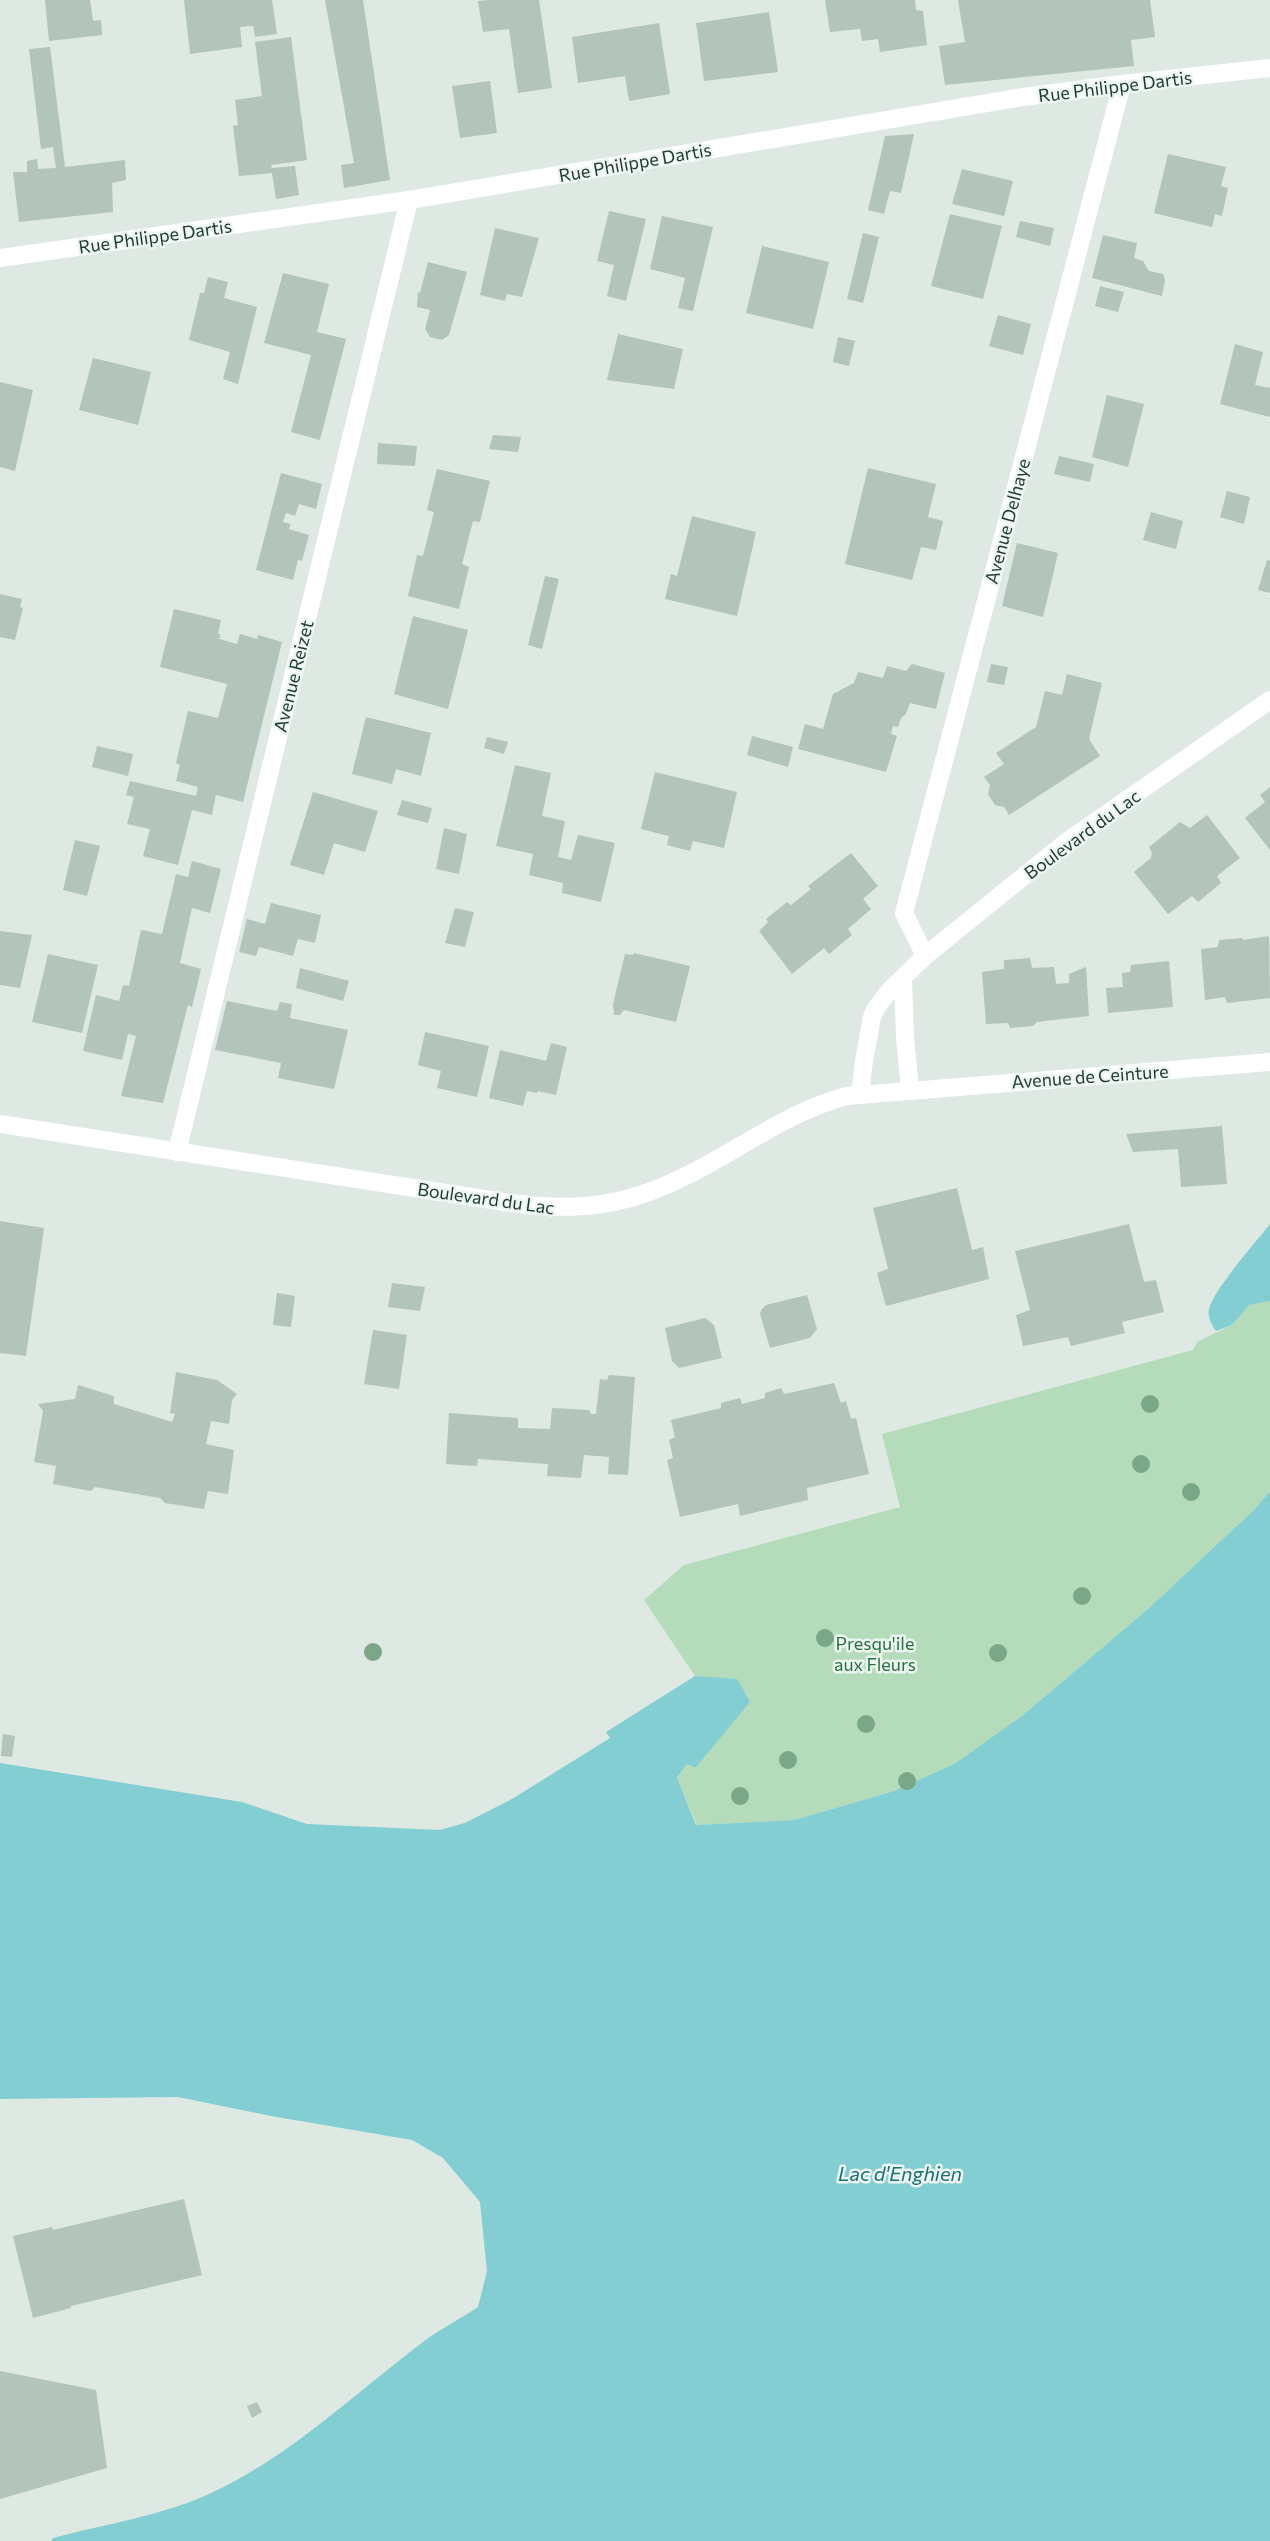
<svg xmlns="http://www.w3.org/2000/svg" width="1270" height="2541" viewBox="0 0 1270 2541" font-family="Commissioner,sans-serif">
<rect width="100%" height="100%" fill="#dde9e2"/>
<polygon fill="#b4dcbb" points="1270,1301 1270,1491 1255,1509 1149,1608 1022,1716 954,1764 894,1791 794,1820 697,1825 677,1779 687,1764 695,1768 737,1680 695,1676 644,1600 684,1565 900,1507 882,1434 1193,1350 1197,1342 1232,1325 1249,1305"/>
<g fill="#82ced2">
<path d="M1270,1224V1301L1249,1305L1232,1325L1216,1331C1212,1325 1207,1317 1209,1309C1214,1289 1256,1242 1270,1224Z"/>
<path d="M1270,1491V2541H51L53,2538C105,2524 162,2516 211,2493C291,2456 354,2394 423,2342C440,2329 460,2319 478,2307L487,2271L480,2202L443,2158L412,2140L271,2116L178,2097L0,2099V1763L242,1802L307,1824L440,1830L465,1823L512,1799L610,1738L606,1732L695,1676L737,1679L750,1702L695,1768L687,1764L677,1778L696,1825L794,1820L894,1791L954,1764L1022,1716L1149,1608L1255,1509Z"/>
</g>
<g fill="#b2c4bb">
<polygon points="45,0 90,0 93,21 101,20 102,35 49,41"/>
<polygon points="184,0 272,0 277,34 255,37 253,26 240,27 242,47 190,54"/>
<polygon points="325,0 363,0 390,180 344,188 341,165 354,163"/>
<polygon points="489,0 539,0 552,88 518,93 509,29 483,32 478,1"/>
<polygon points="825,0 915,0 916,10 923,11 927,45 880,52 878,39 862,41 860,29 830,32"/>
<polygon points="958,0 1150,0 1155,37 1131,40 1134,66 945,85 939,46 965,42"/>
<polygon points="769,12 778,72 704,81 696,23"/>
<polygon points="659,23 670,94 629,101 625,76 578,83 572,37"/>
<polygon points="291,37 307,160 271,165 272,168 295,166 299,195 276,199 272,173 239,176 233,126 238,125 235,100 262,96 255,42"/>
<polygon points="50,47 65,167 125,160 126,180 112,183 113,212 19,222 13,172 27,172 27,161 37,159 38,169 56,168 53,147 41,149 29,49"/>
<polygon points="490,81 497,133 460,138 452,86"/>
<polygon points="914,134 901,193 890,191 884,214 868,210 885,136"/>
<polygon points="1168,154 1226,167 1221,186 1228,188 1222,216 1215,214 1212,227 1154,213"/>
<polygon points="962,169 1013,181 1004,216 952,204"/>
<polygon points="609,211 646,219 626,301 607,296 614,265 597,261"/>
<polygon points="950,214 1002,226 983,299 931,286"/>
<polygon points="662,216 713,227 693,311 678,308 685,278 650,269"/>
<polygon points="1020,221 1054,228 1050,246 1016,237"/>
<polygon points="495,228 539,238 522,297 507,294 505,301 480,295"/>
<polygon points="863,233 879,237 863,303 847,299"/>
<polygon points="1103,235 1137,243 1134,258 1143,261 1149,271 1163,274 1165,280 1162,296 1092,278"/>
<polygon points="762,246 829,262 813,329 746,313"/>
<polygon points="428,262 467,272 449,335 442,340 430,337 425,329 430,310 417,307 418,292 420,293"/>
<polygon points="283,273 329,284 317,332 346,339 320,440 291,432 311,355 264,343"/>
<polygon points="208,277 228,282 224,298 257,307 238,384 223,379 230,352 189,340 200,293 204,293"/>
<polygon points="1100,286 1124,292 1118,312 1095,306"/>
<polygon points="998,315 1031,324 1023,355 989,346"/>
<polygon points="618,334 683,349 674,389 607,380"/>
<polygon points="838,337 855,341 849,366 833,362"/>
<polygon points="1235,344 1263,352 1255,385 1270,388 1270,417 1220,404"/>
<polygon points="93,358 151,372 138,425 79,410"/>
<polygon points="0,382 33,390 15,471 0,467"/>
<polygon points="1107,395 1144,404 1128,467 1092,457"/>
<polygon points="493,435 521,437 518,452 489,449"/>
<polygon points="378,443 417,446 415,466 377,464"/>
<polygon points="1059,456 1094,464 1090,482 1054,474"/>
<polygon points="868,468 936,484 928,517 943,521 936,550 921,547 912,580 845,564"/>
<polygon points="437,469 490,481 480,522 473,521 462,564 469,567 459,609 408,596 417,555 423,556 434,512 427,510"/>
<polygon points="281,473 322,484 316,509 299,504 295,516 286,513 283,522 291,524 289,529 309,535 302,561 298,560 293,580 256,570"/>
<polygon points="1227,491 1250,497 1244,524 1220,517"/>
<polygon points="1151,512 1183,521 1176,549 1143,540"/>
<polygon points="692,516 756,532 737,616 665,599 671,574 677,576"/>
<polygon points="1017,543 1058,553 1043,617 1002,606"/>
<polygon points="1267,560 1270,561 1270,593 1258,590"/>
<polygon points="545,576 559,579 542,649 528,645"/>
<polygon points="0,594 22,599 20,607 23,608 15,640 0,637"/>
<polygon points="174,609 221,620 218,634 220,634 220,638 216,638 237,644 240,634 257,639 258,635 282,642 243,802 216,795 212,815 192,810 178,865 143,856 150,829 127,824 134,797 126,795 130,781 196,796 198,787 176,781 180,765 176,763 188,711 218,718 227,684 160,667"/>
<polygon points="413,616 468,630 448,709 394,694"/>
<polygon points="912,664 945,673 936,709 910,703 906,714 901,718 898,727 893,726 891,734 897,736 886,772 798,749 805,724 823,729 833,694 854,683 858,672 883,678 887,666 906,671"/>
<polygon points="991,664 1008,667 1004,685 987,682"/>
<polygon points="1067,674 1102,683 1089,739 1100,756 1009,815 1004,807 995,805 988,794 990,785 984,777 1004,764 996,753 1036,727 1045,691 1062,695"/>
<polygon points="366,717 431,733 421,776 396,769 392,784 352,774"/>
<polygon points="752,736 793,747 788,767 747,755"/>
<polygon points="487,737 508,742 504,754 484,748"/>
<polygon points="97,746 133,754 128,776 92,767"/>
<polygon points="515,765 551,773 542,816 565,821 558,857 571,860 578,835 615,843 601,902 562,893 563,883 529,875 533,854 496,846"/>
<polygon points="655,772 737,792 724,848 693,841 690,851 667,845 669,836 641,829"/>
<polygon points="1270,787 1270,850 1245,818 1265,802 1260,795"/>
<polygon points="313,792 378,811 365,852 334,843 324,875 290,865"/>
<polygon points="402,800 432,808 428,823 397,815"/>
<polygon points="1207,815 1240,858 1217,876 1221,883 1198,902 1192,896 1168,914 1134,872 1151,858 1152,853 1149,847 1180,822 1190,828"/>
<polygon points="444,828 467,834 459,874 436,869"/>
<polygon points="75,840 100,846 87,896 63,890"/>
<polygon points="851,853 878,886 863,899 871,909 848,929 852,935 829,954 824,948 792,974 759,931 768,922 766,919 787,902 791,905 811,889 808,886"/>
<polygon points="192,861 221,869 210,913 192,908 180,963 201,969 192,1007 188,1005 163,1103 121,1096 136,1036 128,1034 122,1060 83,1051 96,995 119,1001 123,985 129,986 141,930 162,934 176,874 188,877"/>
<polygon points="271,903 321,915 315,943 298,939 293,956 259,947 256,956 239,952 247,919 265,924"/>
<polygon points="455,908 474,912 465,947 445,943"/>
<polygon points="0,931 32,935 20,988 0,985"/>
<polygon points="1269,936 1270,998 1227,1003 1225,997 1205,1000 1201,949 1218,947 1219,940 1243,938 1243,940"/>
<polygon points="634,953 690,966 676,1022 624,1010 620,1015 614,1015 613,1004 625,954 633,955"/>
<polygon points="48,954 98,965 82,1033 32,1022"/>
<polygon points="1030,958 1032,968 1054,967 1056,984 1069,983 1069,974 1086,967 1089,1016 1037,1022 1033,1026 1010,1028 1008,1023 986,1024 982,972 1004,969 1004,960"/>
<polygon points="1169,961 1173,1007 1108,1013 1106,988 1123,987 1122,973 1130,972 1131,965"/>
<polygon points="300,968 349,981 343,1001 296,988"/>
<polygon points="227,1001 277,1011 280,1002 292,1004 290,1018 348,1030 334,1089 278,1078 281,1063 215,1050"/>
<polygon points="425,1032 489,1046 477,1097 437,1088 441,1071 418,1065"/>
<polygon points="551,1043 567,1047 556,1095 538,1091 537,1093 527,1091 523,1106 489,1098 500,1050 546,1061"/>
<polygon points="1222,1126 1227,1184 1181,1187 1178,1149 1133,1152 1126,1134"/>
<polygon points="957,1188 972,1250 983,1247 989,1279 886,1306 877,1273 888,1269 873,1208"/>
<polygon points="0,1221 44,1228 26,1356 0,1353"/>
<polygon points="1129,1224 1144,1282 1156,1280 1164,1312 1122,1322 1125,1333 1071,1346 1068,1337 1023,1346 1016,1315 1030,1310 1015,1251"/>
<polygon points="392,1283 425,1287 420,1311 388,1307"/>
<polygon points="277,1293 295,1296 291,1327 273,1325"/>
<polygon points="807,1295 817,1329 810,1338 770,1348 760,1314 761,1310 766,1305"/>
<polygon points="705,1318 714,1325 722,1358 679,1368 672,1361 665,1328"/>
<polygon points="373,1330 407,1335 399,1389 364,1384"/>
<polygon points="176,1372 217,1380 237,1394 232,1400 229,1424 211,1421 206,1444 234,1450 228,1494 208,1491 204,1509 165,1503 160,1498 95,1487 91,1491 53,1484 56,1466 34,1462 43,1411 38,1404 75,1399 78,1385 114,1396 114,1404 172,1422 175,1414 170,1413"/>
<polygon points="609,1375 635,1377 628,1475 608,1474 609,1457 584,1455 581,1478 547,1476 548,1464 478,1459 477,1466 446,1464 449,1413 518,1418 518,1428 550,1429 552,1408 589,1410 591,1414 596,1414 600,1379 607,1380"/>
<polygon points="834,1383 841,1403 846,1401 851,1419 856,1418 869,1474 807,1488 808,1500 740,1516 738,1504 680,1517 667,1460 673,1458 669,1440 675,1437 671,1420 721,1408 721,1403 740,1398 742,1404 765,1398 765,1393 781,1388 784,1394"/>
<polygon points="3,1734 15,1736 12,1757 1,1756"/>
<polygon points="184,2199 202,2275 71,2306 71,2308 33,2318 13,2236 52,2227 53,2230"/>
<polygon points="0,2371 96,2390 107,2468 0,2499"/>
<polygon points="257,2402 262,2412 252,2418 247,2406"/>
</g>
<g fill="none" stroke-linecap="round" stroke-linejoin="round">
<g stroke="#fff" stroke-width="18">
<polyline points="0,258 409,200 1023,97 1122,84 1270,68"/>
<polyline points="925,956 904,913 1122,84"/>
<polyline points="903,980 905,1038 910,1089"/>
<polyline points="860,1094 864,1061 872,1017 876,1008 890,990 925,956 1065,843 1270,700"/>
<polyline points="177,1152 409,200"/>
</g>
<path stroke="#fff" stroke-width="18" d="M0,1124L511,1203C609,1216 657,1195 740,1146C775,1126 808,1106 847,1096L1270,1062"/>
</g>
<g fill="#79a787">
<circle cx="1150" cy="1404" r="9"/>
<circle cx="1141" cy="1464" r="9"/>
<circle cx="1191" cy="1492" r="9"/>
<circle cx="1082" cy="1596" r="9"/>
<circle cx="825" cy="1638" r="9"/>
<circle cx="373" cy="1652" r="9"/>
<circle cx="998" cy="1653" r="9"/>
<circle cx="866" cy="1724" r="9"/>
<circle cx="788" cy="1760" r="9"/>
<circle cx="907" cy="1781" r="9"/>
<circle cx="740" cy="1796" r="9"/>
</g>
<g text-anchor="middle" dominant-baseline="central" stroke-width="5" stroke-linejoin="round" paint-order="stroke">
<g font-size="18" fill="#1e392f" stroke="#edf6f1">
<text transform="translate(1115 86) rotate(-7)">Rue Philippe Dartis</text>
<text transform="translate(635 162) rotate(-10)">Rue Philippe Dartis</text>
<text transform="translate(155 236) rotate(-8)">Rue Philippe Dartis</text>
<text transform="translate(1007 521) rotate(-75)">Avenue Delhaye</text>
<text transform="translate(293 676) rotate(-76)">Avenue Reizet</text>
<text transform="translate(1082 834) rotate(-36)">Boulevard du Lac</text>
<text transform="translate(1090 1076) rotate(-4)">Avenue de Ceinture</text>
<text transform="translate(486 1198) rotate(8)">Boulevard du Lac</text>
</g>
<g font-size="18" fill="#27713c" stroke="#edf6f1">
<text x="875" y="1643">Presqu'ile<tspan x="875" dy="21">aux Fleurs</tspan></text>
</g>
<g font-size="20" font-style="italic" fill="#177076" stroke="#edf6f1">
<text x="900" y="2173">Lac d'Enghien</text>
</g>
</g>
</svg>
